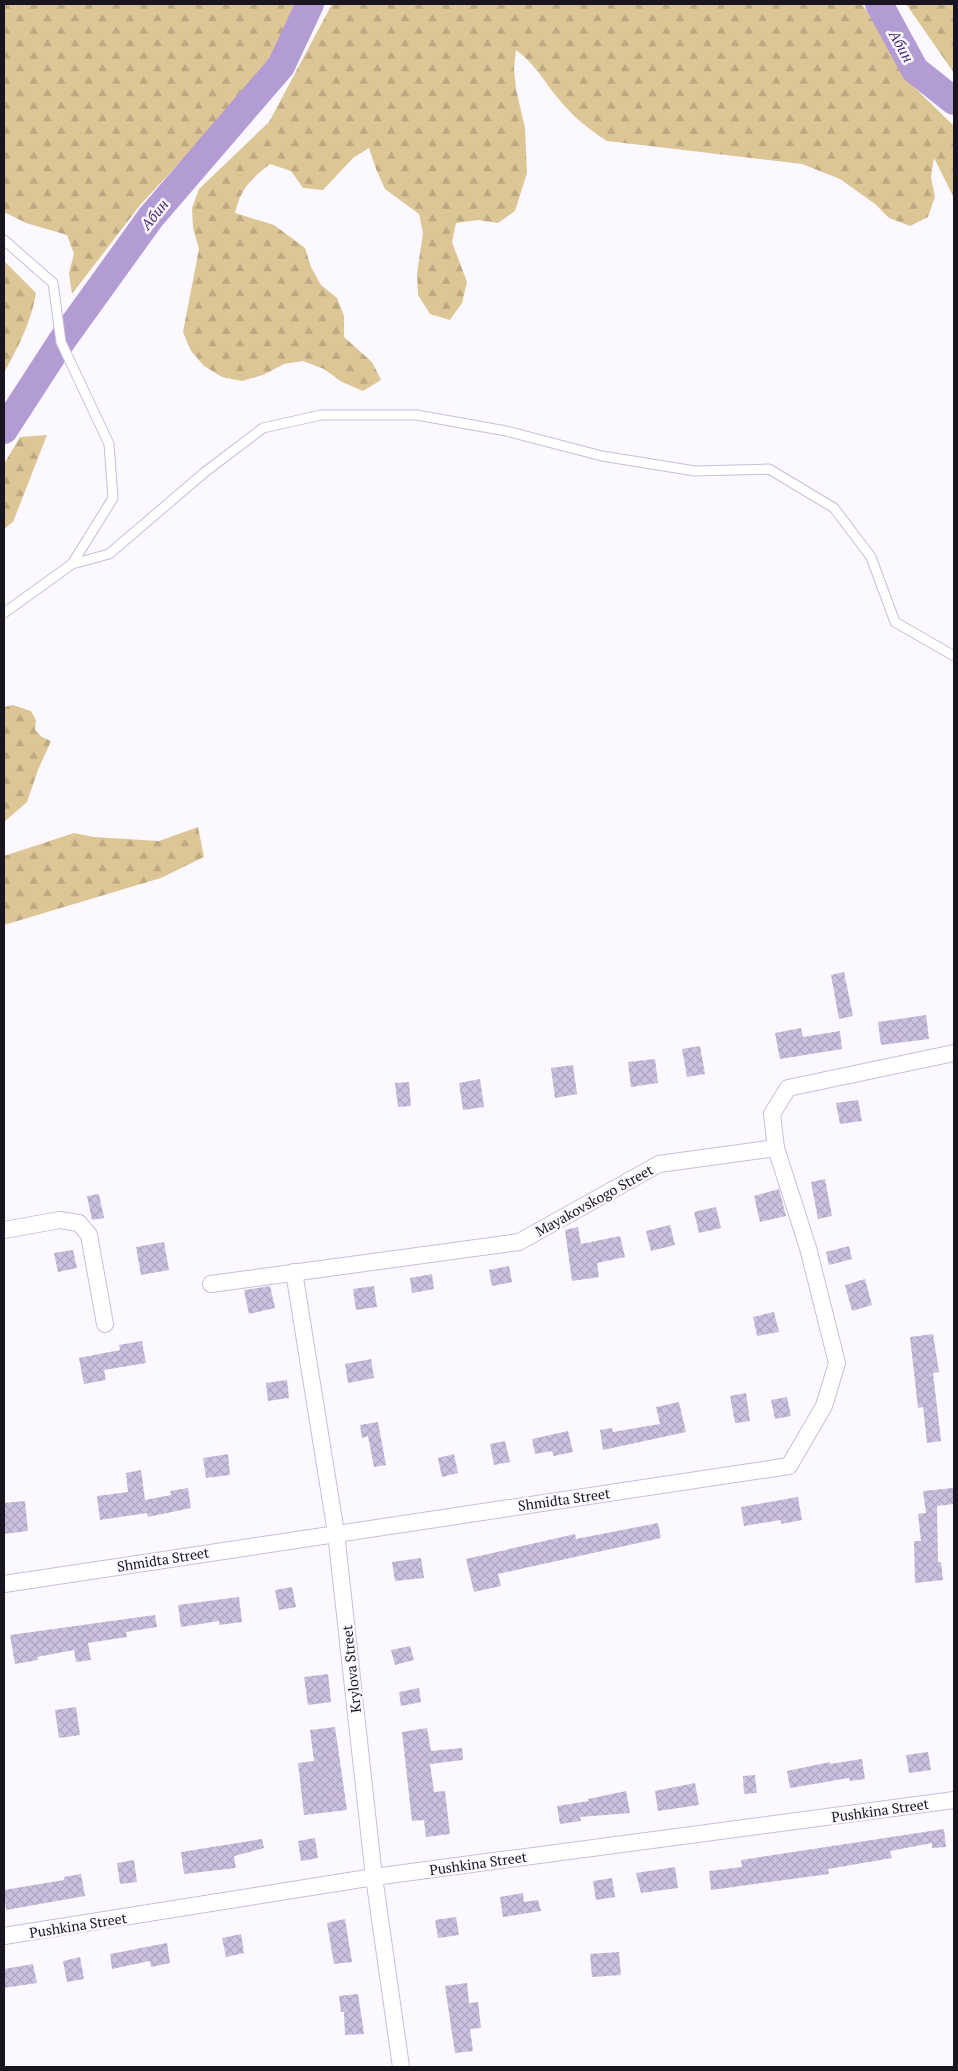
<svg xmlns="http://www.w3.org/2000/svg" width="958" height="2071" viewBox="0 0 958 2071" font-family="'PT Serif',serif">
<defs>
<pattern id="forest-firs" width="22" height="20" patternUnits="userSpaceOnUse" patternTransform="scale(1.25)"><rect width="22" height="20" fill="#ddc696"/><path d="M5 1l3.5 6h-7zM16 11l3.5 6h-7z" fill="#bda981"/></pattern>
<pattern id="building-cross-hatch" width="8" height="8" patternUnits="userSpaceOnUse" patternTransform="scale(1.25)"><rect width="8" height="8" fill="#ccc0df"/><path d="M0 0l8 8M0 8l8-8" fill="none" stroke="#afa4bf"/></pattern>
</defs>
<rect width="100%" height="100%" fill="#fbf8ff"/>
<g fill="url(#forest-firs)">
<polygon points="4,4 299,4 264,72 141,204 72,294 69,273 74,254 67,235 26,223 4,212"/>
<path d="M332,4H862L915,88L954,126V198L934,158L931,177L935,197L928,217L910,226L889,218L875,204L840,179L802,164L607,141C588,129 571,115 557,97C543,80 534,63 516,50L514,69L516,89L525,128L527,173L515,211L498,223L478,220L456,223L452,242L467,282L462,303L450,320L430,314L418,295L417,274L423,233L419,214L385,189L376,169L369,148L353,158L323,190L303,188L291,171L270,164C250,180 241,188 235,213L274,225L305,248L311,267L321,285L337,298L344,316V337L372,362L381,380L363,391L342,382L324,369L303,361L284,364L263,375L242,381L222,377L204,366L191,351L183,332L199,249L193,228L192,208L199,189L269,122Z"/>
<polygon points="906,4 954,4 954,73"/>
<path d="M4,261L36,293C31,323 18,347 4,373Z"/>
<polygon points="47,435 13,522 4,529 4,464 20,437"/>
<polygon points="13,705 31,711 36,720 35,730 42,737 51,741 38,770 27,802 4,822 4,707"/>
<polygon points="198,827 204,857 161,878 4,925 4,856 74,833 94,837 159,841"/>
</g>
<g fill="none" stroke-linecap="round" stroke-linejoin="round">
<g stroke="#b39cd4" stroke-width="28">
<polyline points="879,4 915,70 954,101"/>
<polyline points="4,430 61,342 151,217 281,66 310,4"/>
</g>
</g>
<g fill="url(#building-cross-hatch)">
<polygon points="844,972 853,1016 839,1019 831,975"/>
<polygon points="926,1015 929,1039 881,1045 878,1022"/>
<polygon points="801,1028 803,1037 840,1031 842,1049 780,1059 775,1033"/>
<polygon points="700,1046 705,1074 687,1077 682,1049"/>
<polygon points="655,1059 658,1083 631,1087 628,1062"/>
<polygon points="573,1065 577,1094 555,1098 551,1068"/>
<polygon points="480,1079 484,1107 463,1110 459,1083"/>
<polygon points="409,1082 411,1106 398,1107 395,1083"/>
<polygon points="858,1100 862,1121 840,1124 836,1103"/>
<polygon points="825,1179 832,1216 818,1219 811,1182"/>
<polygon points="779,1189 786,1216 760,1222 754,1196"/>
<polygon points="99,1194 104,1218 92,1220 87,1196"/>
<polygon points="716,1207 721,1228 699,1233 694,1212"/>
<polygon points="670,1225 675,1245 651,1251 646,1231"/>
<polygon points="578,1227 581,1244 620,1236 625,1257 597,1263 599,1277 572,1281 565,1230"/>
<polygon points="164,1242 169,1270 141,1275 136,1247"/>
<polygon points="849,1246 852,1259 829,1265 826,1252"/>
<polygon points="73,1250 77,1268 58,1272 54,1253"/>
<polygon points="509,1266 512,1282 492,1286 489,1270"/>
<polygon points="432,1274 434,1289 412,1293 410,1278"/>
<polygon points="865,1279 872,1305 852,1311 845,1285"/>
<polygon points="270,1286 275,1308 249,1314 244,1290"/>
<polygon points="374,1286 377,1307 356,1310 353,1289"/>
<polygon points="774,1312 779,1332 757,1336 753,1317"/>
<polygon points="933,1334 939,1372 933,1373 941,1441 927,1443 923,1407 918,1408 910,1337"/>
<polygon points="142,1341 146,1363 104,1370 106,1380 84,1384 79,1358 120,1350 119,1345"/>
<polygon points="371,1359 374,1378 348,1383 345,1364"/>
<polygon points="287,1380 289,1398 268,1401 266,1383"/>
<polygon points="746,1393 750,1421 735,1423 730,1396"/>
<polygon points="787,1397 791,1416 775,1419 771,1400"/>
<polygon points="679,1402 686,1432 603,1450 600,1430 612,1428 613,1432 660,1424 656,1407"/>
<polygon points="378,1422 386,1465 374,1467 368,1436 362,1438 360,1425"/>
<polygon points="568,1431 573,1452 554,1456 552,1451 535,1454 532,1439"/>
<polygon points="505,1441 510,1462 494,1465 490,1444"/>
<polygon points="228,1454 230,1475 206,1478 203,1458"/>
<polygon points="454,1454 458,1473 442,1477 438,1458"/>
<polygon points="141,1470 145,1500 171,1495 170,1491 188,1488 191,1508 148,1517 147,1513 100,1520 97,1496 128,1492 126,1473"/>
<polygon points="953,1488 954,1504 937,1506 938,1562 941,1562 943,1580 915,1583 914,1541 921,1541 918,1514 926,1513 923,1491"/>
<polygon points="798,1497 802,1520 781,1524 781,1520 744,1526 741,1507"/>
<polygon points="25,1501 28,1531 4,1534 4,1503"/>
<polygon points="658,1523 661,1538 498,1574 501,1586 474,1592 466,1559 575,1534 576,1539"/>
<polygon points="421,1558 424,1578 395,1581 392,1562"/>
<polygon points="292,1587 296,1607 279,1610 275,1590"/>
<polygon points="239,1597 242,1622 219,1625 219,1621 181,1627 178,1605"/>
<polygon points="155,1615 157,1627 126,1632 127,1637 88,1643 91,1660 76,1662 74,1650 37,1657 38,1660 15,1664 10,1635"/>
<polygon points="410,1646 414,1660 395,1665 391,1650"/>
<polygon points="328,1674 331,1702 308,1705 304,1677"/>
<polygon points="419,1688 421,1702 401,1706 399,1692"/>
<polygon points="76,1707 80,1735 59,1738 55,1710"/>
<polygon points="335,1727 347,1810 304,1815 298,1763 314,1761 310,1730"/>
<polygon points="427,1728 431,1751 462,1748 463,1760 430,1764 434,1792 445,1791 450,1834 426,1837 424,1820 412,1821 402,1732"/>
<polygon points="928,1752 931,1770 909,1773 906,1755"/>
<polygon points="862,1759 865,1779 850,1781 849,1778 790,1788 787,1771 830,1762 830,1764"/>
<polygon points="755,1775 757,1793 744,1794 743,1776"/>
<polygon points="695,1783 699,1805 658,1811 655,1791"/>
<polygon points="626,1791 630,1813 580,1817 581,1821 560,1824 557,1806 589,1801 588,1799"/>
<polygon points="944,1829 946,1847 932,1848 932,1843 890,1851 892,1858 828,1869 829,1874 711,1890 709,1871 742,1867 741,1860"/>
<polygon points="315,1838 318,1858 301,1861 298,1841"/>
<polygon points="262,1839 264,1848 234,1856 236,1868 184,1874 181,1852"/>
<polygon points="134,1860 137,1882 120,1884 117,1863"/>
<polygon points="675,1867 678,1888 641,1893 636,1873"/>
<polygon points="81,1874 85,1896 6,1910 4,1890 64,1880 64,1877"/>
<polygon points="612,1878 615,1897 596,1900 593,1881"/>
<polygon points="523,1893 524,1902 538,1900 541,1911 503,1917 500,1897"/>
<polygon points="456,1917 459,1935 438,1938 435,1920"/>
<polygon points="345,1919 352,1962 334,1964 327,1923"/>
<polygon points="241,1934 244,1953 226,1957 222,1938"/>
<polygon points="167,1943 170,1963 151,1967 150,1961 112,1969 110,1954"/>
<polygon points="619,1952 621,1975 592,1977 590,1954"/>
<polygon points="80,1957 84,1979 67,1982 63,1961"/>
<polygon points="33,1964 37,1983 4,1988 4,1969"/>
<polygon points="467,1983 469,2003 478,2002 481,2028 470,2029 473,2051 455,2053 445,1986"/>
<polygon points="358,1994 364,2034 345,2035 344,2012 341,2012 339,1996"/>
</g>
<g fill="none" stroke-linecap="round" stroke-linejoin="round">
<g stroke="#c9bddd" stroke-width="11">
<g id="lane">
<polyline points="4,240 53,283 61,342 109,444 113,498 72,564 4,613"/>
<polyline points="72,564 109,554 205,472 263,428 321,415 417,415 506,431 602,456 695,471 769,469 834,508 871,557 895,622 954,656"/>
</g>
</g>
<g stroke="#c9bddd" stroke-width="18">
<g id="street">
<polyline points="4,1230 60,1220 79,1223 89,1235 105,1324"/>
<polyline points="294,1272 336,1533 374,1877 401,2067"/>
<polyline points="211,1284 519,1242 659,1164 776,1148"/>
<polyline points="4,1584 789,1466 824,1406 837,1363 808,1248 776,1148 772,1114 788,1088 954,1053"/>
<polyline points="4,1936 374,1877 954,1800"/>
</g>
</g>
<use href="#lane" stroke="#fff" stroke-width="9"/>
<use href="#street" stroke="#fff" stroke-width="16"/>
</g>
<g text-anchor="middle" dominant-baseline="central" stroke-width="5" stroke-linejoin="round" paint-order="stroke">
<g font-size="14" fill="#191520" stroke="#fbf8ff">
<text transform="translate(594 1200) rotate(-29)">Mayakovskogo Street</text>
<text transform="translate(564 1499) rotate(-8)">Shmidta Street</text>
<text transform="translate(163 1559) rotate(-9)">Shmidta Street</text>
<text transform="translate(351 1669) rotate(-96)">Krylova Street</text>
<text transform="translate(880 1810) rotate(-8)">Pushkina Street</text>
<text transform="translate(478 1863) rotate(-8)">Pushkina Street</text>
<text transform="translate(78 1925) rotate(-9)">Pushkina Street</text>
</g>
<g font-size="15" font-style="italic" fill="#4a2a6d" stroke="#fbf8ff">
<text transform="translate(902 46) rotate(61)">Абин</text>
<text transform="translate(154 214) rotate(-51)">Абин</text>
</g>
</g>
<rect width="958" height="2071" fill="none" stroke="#191520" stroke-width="10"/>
</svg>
